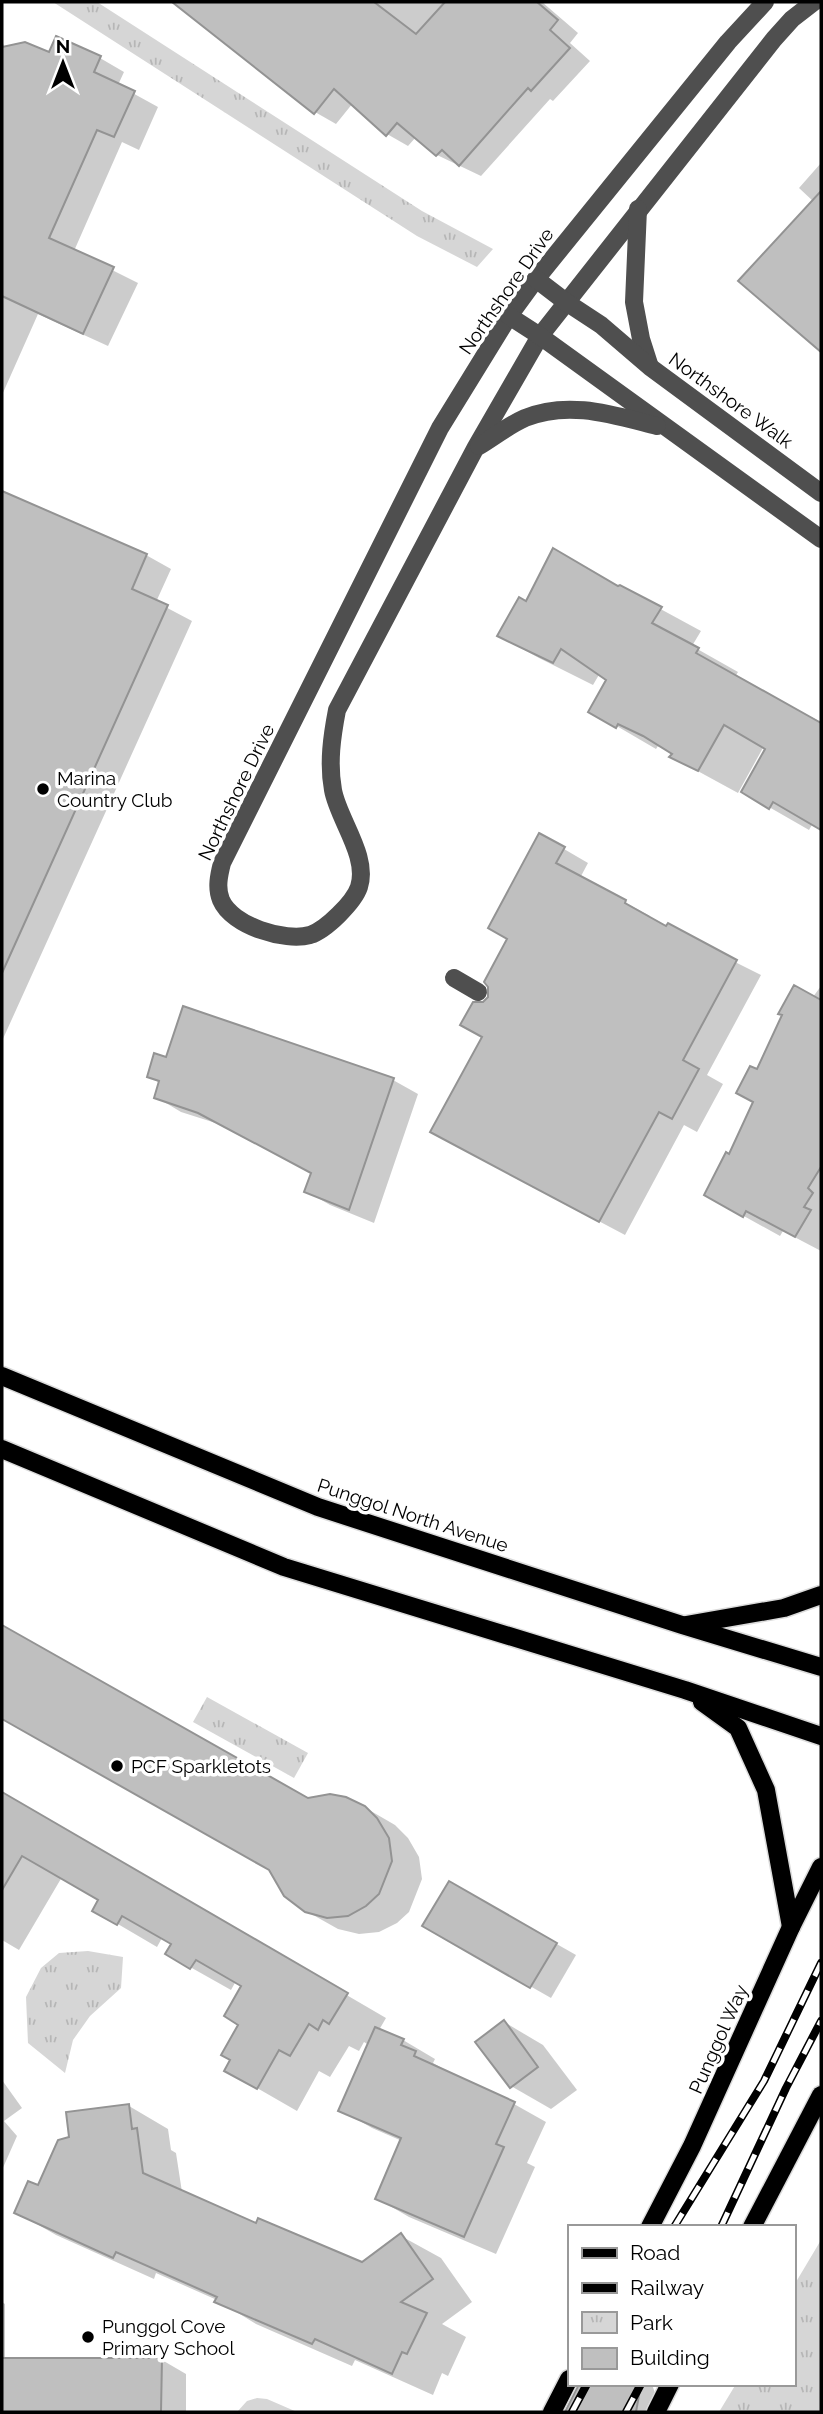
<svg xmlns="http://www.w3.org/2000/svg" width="823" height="2414" viewBox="0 0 823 2414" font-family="Raleway,sans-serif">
<defs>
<pattern id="park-tufts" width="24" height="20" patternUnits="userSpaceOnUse" patternTransform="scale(1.75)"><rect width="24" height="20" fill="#d6d6d6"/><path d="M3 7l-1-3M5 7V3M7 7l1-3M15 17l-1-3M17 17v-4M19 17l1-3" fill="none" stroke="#b6b6b6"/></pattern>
</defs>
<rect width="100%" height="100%" fill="#fff"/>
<g fill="url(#park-tufts)">
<polygon points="53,2 97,2 422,211 493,249 477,267 417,236"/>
<polygon points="207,1697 308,1753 294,1778 193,1722"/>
<polygon points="88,1951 123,1957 121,1988 90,2016 73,2040 65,2073 28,2043 26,1997 41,1968 59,1953"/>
<polygon points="821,2240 821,2412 719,2412 736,2384 793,2384 793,2287"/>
</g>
<polygon fill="#d6d6d6" points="257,2398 267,2399 297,2412 237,2412 247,2401"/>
<g fill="#0003">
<polygon points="200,2 542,2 578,33 570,43 590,61 553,101 550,99 481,176 437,155 416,137 408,146 387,134 353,103 336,124 315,112 190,14"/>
<polygon points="2,41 5,48 100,58 124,72 118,85 158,107 139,150 122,142 74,251 138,283 108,346 38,314 2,395"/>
<polygon points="821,163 821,349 779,311 814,202 799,188"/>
<polygon points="2,493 146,555 171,569 156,602 192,621 2,1041"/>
<polygon points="620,587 701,631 692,646 738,672 735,677 821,722 821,828 813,823 809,830 743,792 768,749 764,746 738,793 672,757 674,753 658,746 656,749 591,711 608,679 600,673 593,685 539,658 499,636 527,603"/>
<polygon points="540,835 588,863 580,878 650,916 649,919 761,975 707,1075 723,1084 697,1132 684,1125 625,1235 457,1146 484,1037 484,1004 490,998"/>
<polygon points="821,986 821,1251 783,1231 780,1236 742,1215 730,1156 755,1102 758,1072"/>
<polygon points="167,1059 393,1080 418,1094 374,1223 330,1205 306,1191 313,1173 225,1126 181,1112 156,1097 160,1083 149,1076"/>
<polygon points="2,1628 308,1799 364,1807 395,1825 408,1838 419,1857 422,1879 409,1912 397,1923 379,1932 359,1934 338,1929 306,1911 270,1869 2,1718"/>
<polygon points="2,1794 386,2018 379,2030 403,2040 435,2059 433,2063 447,2071 446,2073 514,2104 546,2122 527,2163 535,2167 496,2254 409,2217 378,2199 402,2141 372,2128 341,2110 369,2045 364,2042 359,2051 349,2046 330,2077 319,2071 297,2111 226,2070 232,2060 241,2024 243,1985 236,1981 231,1990 167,1954 173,1944 162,1938 157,1947 94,1910 101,1899 62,1877 19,1950 2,1940"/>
<polygon points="450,1883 576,1955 551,1998 425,1926"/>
<polygon points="504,2022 543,2045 577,2090 551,2109 511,2086"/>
<polygon points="2,2080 22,2108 4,2121 17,2136 2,2170"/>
<polygon points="129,2106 168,2129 171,2150 176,2153 182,2192 257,2225 362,2264 401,2236 441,2258 472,2302 442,2324 466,2337 448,2376 442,2373 433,2395 355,2360 352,2366 256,2324 217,2300 156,2273 154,2279 56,2235 16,2212 39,2187 71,2138"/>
<polygon points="2,2302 5,2304 5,2360 162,2360 186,2374 186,2412 2,2412"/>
<polygon points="581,2384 652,2384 659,2406 657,2412 567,2412"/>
</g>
<g fill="#bfbfbf" stroke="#939393" stroke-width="2">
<polygon points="172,2 374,2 416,34 445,2 537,2 558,20 550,30 570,48 531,91 528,88 459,166 442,150 436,156 397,123 386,136 334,89 314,114"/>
<polygon points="56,36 101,56 94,72 135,91 114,137 97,130 49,238 114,267 83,334 2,296 2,47 25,42 49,52"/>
<polygon points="821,191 821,352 738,281"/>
<polygon points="2,491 147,554 132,589 168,605 2,973"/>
<polygon points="553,548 618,586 620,585 662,607 652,623 699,648 696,653 821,723 821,830 773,802 769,809 741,792 765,749 724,725 698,771 669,757 672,754 643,736 618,724 616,728 588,712 606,680 561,649 553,663 497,636 519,597 526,601"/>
<polygon points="539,833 565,847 556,863 626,900 625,903 666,926 668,923 737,960 683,1060 699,1069 672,1119 659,1112 599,1222 430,1132 482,1037 460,1025 473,1002 483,1002 488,997 488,987 484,982 507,939 488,928"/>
<polygon points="794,985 821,1000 821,1167 808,1188 813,1193 804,1207 811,1210 795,1237 746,1211 743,1217 704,1195 726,1152 729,1154 753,1102 736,1093 750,1066 757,1069 782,1015 778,1014"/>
<polygon points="183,1006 394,1078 349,1210 304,1192 311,1173 198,1113 154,1098 159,1081 147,1077 154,1053 166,1057"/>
<polygon points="2,1625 308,1798 330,1794 346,1797 365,1806 377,1818 389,1838 392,1861 379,1894 366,1906 348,1916 327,1918 305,1912 284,1896 269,1870 2,1719"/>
<polygon points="2,1792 348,1993 329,2024 323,2020 318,2030 309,2024 290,2056 279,2050 257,2089 224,2071 230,2060 221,2055 238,2025 224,2016 241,1986 196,1960 190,1969 165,1954 171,1944 122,1916 117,1925 92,1911 98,1900 22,1856 2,1890"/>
<polygon points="449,1881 557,1943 530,1988 422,1926"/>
<polygon points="504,2020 538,2067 510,2088 475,2042"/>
<polygon points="375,2027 404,2039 401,2045 416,2051 414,2056 515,2102 496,2144 504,2147 464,2237 375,2199 401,2138 338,2111"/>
<polygon points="129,2104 132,2129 137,2128 143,2173 256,2223 258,2218 362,2262 401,2233 433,2279 401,2302 427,2313 407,2354 402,2352 392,2374 315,2339 312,2344 214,2302 217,2297 116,2252 113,2258 14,2213 28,2181 38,2185 58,2140 69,2137 66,2112"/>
<polygon points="2,2358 162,2358 161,2412 2,2412"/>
<polygon points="579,2384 641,2384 636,2412 565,2412"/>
</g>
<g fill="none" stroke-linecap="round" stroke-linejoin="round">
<g stroke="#dbdbdb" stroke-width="21">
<g id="major">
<polyline points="2,1376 318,1507 682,1625 821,1667"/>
<polyline points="2,1449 284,1567 685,1690 821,1736"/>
<polyline points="686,1625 784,1608 821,1595"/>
<polyline points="702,1702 738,1728 766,1790 791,1927"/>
<polyline points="650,2227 692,2146 791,1927 821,1867"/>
<polyline points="752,2227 821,2095"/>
<polyline points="552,2412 569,2379"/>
<polyline points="656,2412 670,2384"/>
</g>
</g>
<g stroke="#4f4f4f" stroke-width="18">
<path d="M765,2L728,42L536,279L509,316L440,428L222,863C219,875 216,888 221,900C232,926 285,942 310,935C326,930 354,902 359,887C369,856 338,819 333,790C328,763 332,736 337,710L476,447L540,336L774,39L792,19L814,2"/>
<polyline points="638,209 634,302 641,339 649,364"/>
<polyline points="536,279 566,302 601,325 650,367 821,493"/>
<polyline points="509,316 540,336 821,539"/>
<path d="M479,446C494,437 509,425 525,418C569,400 613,415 657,426"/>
<polyline points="454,978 478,992"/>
</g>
<use href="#major" stroke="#000" stroke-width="18"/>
<g stroke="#000" stroke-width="8">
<g id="rail">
<polyline points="674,2227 764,2081 821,1963"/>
<polyline points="721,2227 786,2088 821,2021"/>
<polyline points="572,2412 587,2384"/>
<polyline points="626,2412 641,2384"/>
</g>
</g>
<use href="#rail" stroke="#fff" stroke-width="5" stroke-dasharray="16" stroke-linecap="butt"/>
</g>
<g fill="#000" stroke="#fff" stroke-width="2.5">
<circle cx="43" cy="789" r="7"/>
<circle cx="117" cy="1766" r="7"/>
<circle cx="88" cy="2337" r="7"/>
</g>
<g text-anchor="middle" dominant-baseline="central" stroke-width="7" stroke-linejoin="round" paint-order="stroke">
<g font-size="19" fill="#000" stroke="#fff">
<text transform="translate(506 291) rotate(-55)">Northshore Drive</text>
<text transform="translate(731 400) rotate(36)">Northshore Walk</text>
<text transform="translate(236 792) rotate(-64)">Northshore Drive</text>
<text transform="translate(413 1515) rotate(18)">Punggol North Avenue</text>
<text transform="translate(718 2039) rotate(-66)">Punggol Way</text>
</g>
<g font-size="19" fill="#000" stroke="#fff" text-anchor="start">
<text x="57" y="778">Marina<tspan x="57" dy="22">Country Club</tspan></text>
<text x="131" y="1766">PCF Sparkletots</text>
<text x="102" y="2326">Punggol Cove<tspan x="102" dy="22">Primary School</tspan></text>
</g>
</g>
<rect width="823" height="2414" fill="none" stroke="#000000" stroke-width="7"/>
<rect x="568" y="2225" width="228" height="161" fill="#ffffff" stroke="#999999" stroke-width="2"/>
<rect x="582" y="2248" width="35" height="10" fill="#000000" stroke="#999999" stroke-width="2"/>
<text x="630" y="2260" font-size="21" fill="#000000">Road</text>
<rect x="582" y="2283" width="35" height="10" fill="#000000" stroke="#999999" stroke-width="2"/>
<text x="630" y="2295" font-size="21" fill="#000000">Railway</text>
<rect x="582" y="2312" width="35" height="21" fill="url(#park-tufts)" stroke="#999999" stroke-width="2"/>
<text x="630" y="2330" font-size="21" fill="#000000">Park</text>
<rect x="582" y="2348" width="35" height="21" fill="#bfbfbf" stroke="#999999" stroke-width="2"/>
<text x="630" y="2365" font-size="21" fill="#000000">Building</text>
<g transform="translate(63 63)" stroke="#ffffff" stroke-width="5" paint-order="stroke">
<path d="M0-5L12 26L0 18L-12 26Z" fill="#000000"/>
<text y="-10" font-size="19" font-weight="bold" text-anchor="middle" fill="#000000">N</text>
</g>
</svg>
